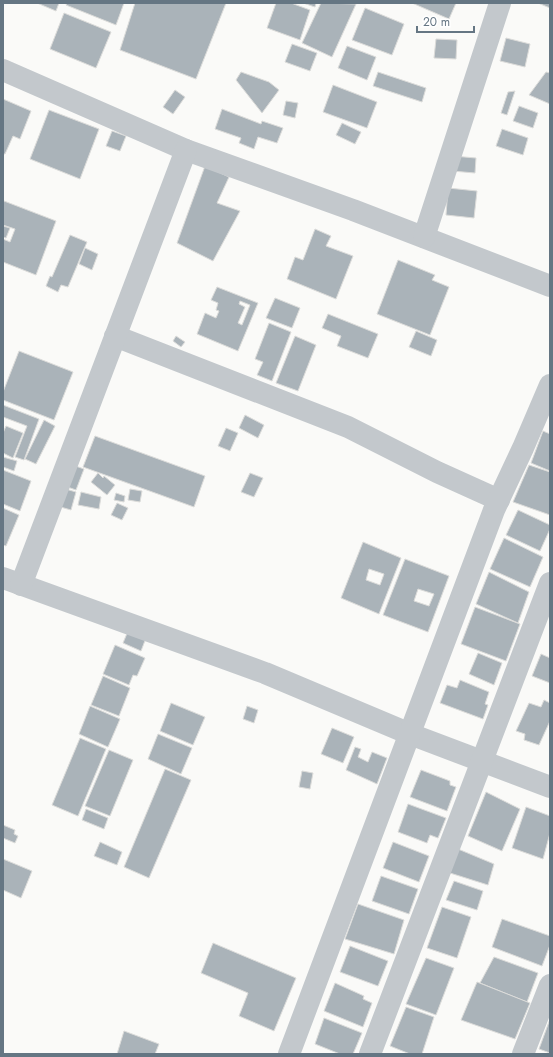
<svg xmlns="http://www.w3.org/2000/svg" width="553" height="1057" viewBox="0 0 553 1057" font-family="Jost,sans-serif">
<rect width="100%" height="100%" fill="#fafaf8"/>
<g fill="#aab3b9" stroke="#dcdcda" fill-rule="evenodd">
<polygon points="37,3 59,3 56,11"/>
<polygon points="67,3 124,3 116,25 66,5"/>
<polygon points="135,3 226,3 196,79 120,50"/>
<polygon points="276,3 291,3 310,10 300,40 267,28"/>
<polygon points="303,3 316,3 315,7"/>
<polygon points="321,3 356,4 332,57 302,43"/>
<polygon points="412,3 456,3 449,19"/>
<polygon points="538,3 550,3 550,8"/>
<polygon points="365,8 404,24 392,55 352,40"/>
<polygon points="64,13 111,32 96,68 50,49"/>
<polygon points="506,38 530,44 525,67 500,61"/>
<polygon points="436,39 457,40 456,59 434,58"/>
<polygon points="292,44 317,53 310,71 285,62"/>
<polygon points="347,46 376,57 367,80 338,68"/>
<polygon points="241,72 269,82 279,90 262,113 236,80"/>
<polygon points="378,72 426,88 422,102 373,86"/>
<polygon points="546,72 550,73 550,104 529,95"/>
<polygon points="333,85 377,102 367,128 323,112"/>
<polygon points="175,90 185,97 173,114 163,107"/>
<polygon points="515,91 507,115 501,113 508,92"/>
<polygon points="3,99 31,111 20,139 13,136 5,154 3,154"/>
<polygon points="286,101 298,103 295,118 283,115"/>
<polygon points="519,106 538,113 533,128 513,121"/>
<polygon points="222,109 261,124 262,121 283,128 277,143 258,137 254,149 239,143 241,138 215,129"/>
<polygon points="49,110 99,129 80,179 30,159"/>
<polygon points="342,123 361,132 355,144 336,135"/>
<polygon points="502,129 528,138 523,155 496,146"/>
<polygon points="112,131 126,136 120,151 106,146"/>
<polygon points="453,156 476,158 475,173 452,171"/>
<polygon points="205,166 229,177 217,203 240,211 213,261 177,243"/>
<polygon points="448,188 477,191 474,218 446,215"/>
<polygon points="4,201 56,221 36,275 3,262 3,239 10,242 15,229 3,225 3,205"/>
<polygon points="3,226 10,228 6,238 3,237"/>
<polygon points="315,229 331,236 326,246 353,256 336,299 287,279 295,257 303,260"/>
<polygon points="70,235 87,242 68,287 61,285 58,292 46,286 50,276 52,277"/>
<polygon points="85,248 98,254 92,270 79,264"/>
<polygon points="398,260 435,275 432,280 449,287 430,335 377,314"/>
<path d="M217,287L258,303L238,351L197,334L205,313L216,318L219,311L216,310L218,303L211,300ZM240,301L250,305L242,325L238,323L245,307L239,304Z"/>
<polygon points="275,298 300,308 292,328 266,318"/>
<polygon points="328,314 378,334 368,358 337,346 341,336 322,328"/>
<polygon points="269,323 291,332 272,381 257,375 263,362 255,359"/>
<polygon points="416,331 437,340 431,356 409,347"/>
<polygon points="176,336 185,342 181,347 173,341"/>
<polygon points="295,336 316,345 298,391 276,383"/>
<polygon points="19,351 73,372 54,420 3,400 3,392"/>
<polygon points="3,405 39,419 24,460 15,457 27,426 3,417"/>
<polygon points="245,415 264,425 258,438 239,428"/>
<polygon points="44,420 55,426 36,464 25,459"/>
<polygon points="6,426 23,433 13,458 3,453 3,433"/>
<polygon points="226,428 238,433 230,451 218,446"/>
<polygon points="543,431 550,434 550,471 531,463"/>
<polygon points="95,436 205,476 194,507 83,467"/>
<polygon points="3,457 17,461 14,471 3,467"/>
<polygon points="70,464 84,469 76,490 62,485"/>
<polygon points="529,465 550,472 550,515 513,502"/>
<polygon points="3,470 31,481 20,511 3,504"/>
<polygon points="98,473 103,478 104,476 115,485 107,495 91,482"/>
<polygon points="250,473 263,478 254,497 241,492"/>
<polygon points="62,488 76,492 71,510 57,506"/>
<polygon points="130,489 142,491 140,502 128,500"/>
<polygon points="81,492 101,497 99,509 78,505"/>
<polygon points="116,493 125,496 124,502 114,500"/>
<polygon points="117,503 128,508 122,520 111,515"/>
<polygon points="3,508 19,515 6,546 3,545"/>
<polygon points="518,510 550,525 550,529 540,551 506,535"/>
<polygon points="504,538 543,557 530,587 490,569"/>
<path d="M363,542L401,558L379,614L341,598ZM369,569L384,574L380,585L366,580Z"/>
<path d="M405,559L449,576L428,632L383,615ZM418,589L434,594L429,606L414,601Z"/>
<polygon points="489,572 529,592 518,623 476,604"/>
<polygon points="475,607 520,624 506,661 461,644"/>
<polygon points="128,631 146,638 141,651 123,643"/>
<polygon points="115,645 145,658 137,676 133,675 129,685 103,674"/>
<polygon points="478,653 502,663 494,685 469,674"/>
<polygon points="541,654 550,658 550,683 532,676"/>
<polygon points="103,676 130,688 119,716 91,705"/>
<polygon points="460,680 489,692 485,704 488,705 483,719 440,703 447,685 457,688"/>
<polygon points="544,700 550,703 550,721 539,745 524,740 525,734 516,731 529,703 541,707"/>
<polygon points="171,703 205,717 193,745 160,731"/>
<polygon points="90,706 120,719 108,747 79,734"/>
<polygon points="247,706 258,710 254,723 243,719"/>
<polygon points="332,728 354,737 343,763 321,754"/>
<polygon points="158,734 192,748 181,774 148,759"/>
<polygon points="80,738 106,749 78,816 52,805"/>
<polygon points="355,747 361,749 358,757 368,762 372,752 387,758 377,784 346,770"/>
<polygon points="109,750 133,760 110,816 85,806"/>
<polygon points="165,769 191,780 149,878 124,867"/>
<polygon points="421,770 450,781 450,785 456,787 447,811 410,797"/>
<polygon points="302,771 313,773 310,789 299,787"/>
<polygon points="486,792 520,809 502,851 468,836"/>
<polygon points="408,804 446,818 438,838 430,835 427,843 398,832"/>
<polygon points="526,807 550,816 550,833 543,859 512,848"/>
<polygon points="86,809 108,818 104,829 82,820"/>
<polygon points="3,825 15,830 14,834 18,836 15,843 3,838"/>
<polygon points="100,842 122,852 117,865 94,856"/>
<polygon points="393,842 429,856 419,882 383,868"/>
<polygon points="458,849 494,864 488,885 450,873"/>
<polygon points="3,859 32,871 21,898 3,890"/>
<polygon points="381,876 418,889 409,914 372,901"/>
<polygon points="454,881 483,891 477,910 446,900"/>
<polygon points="358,904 404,920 394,954 345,939"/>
<polygon points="442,907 471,917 457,958 427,948"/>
<polygon points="502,919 550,936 550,945 542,966 492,947"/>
<polygon points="213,943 296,978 274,1031 239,1016 248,993 201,973"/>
<polygon points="350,946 388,961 378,986 340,972"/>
<polygon points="494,957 538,973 527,1002 480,983"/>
<polygon points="426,958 454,968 436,1015 406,1004"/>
<polygon points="477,982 530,1003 515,1039 461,1020"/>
<polygon points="335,983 364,996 363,999 372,1003 363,1027 324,1011"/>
<polygon points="406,1007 434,1017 422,1054 410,1054 390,1046"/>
<polygon points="324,1018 362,1033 353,1054 340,1054 315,1044"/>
<polygon points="550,1019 550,1053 539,1049"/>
<polygon points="124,1031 159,1044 155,1054 117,1054"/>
</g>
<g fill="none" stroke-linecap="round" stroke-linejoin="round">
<g stroke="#c3c8cc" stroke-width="22">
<polyline points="3,70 186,150 353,210 550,286"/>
<polyline points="424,237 500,3"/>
<polyline points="115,336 348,427 437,472 499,500"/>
<polyline points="3,578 265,673 410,734 550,787"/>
<polyline points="21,585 186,150"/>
<polyline points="289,1054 494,510 523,448 550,385"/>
<polyline points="370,1054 550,583"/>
<polyline points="523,1054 550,985"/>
</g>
</g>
<rect width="553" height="1057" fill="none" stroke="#657683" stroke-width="8"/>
<path d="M417 26v6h57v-6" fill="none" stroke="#657683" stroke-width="2"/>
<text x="423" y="26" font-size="12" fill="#657683" stroke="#ffffff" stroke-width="3" paint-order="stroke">20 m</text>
</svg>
